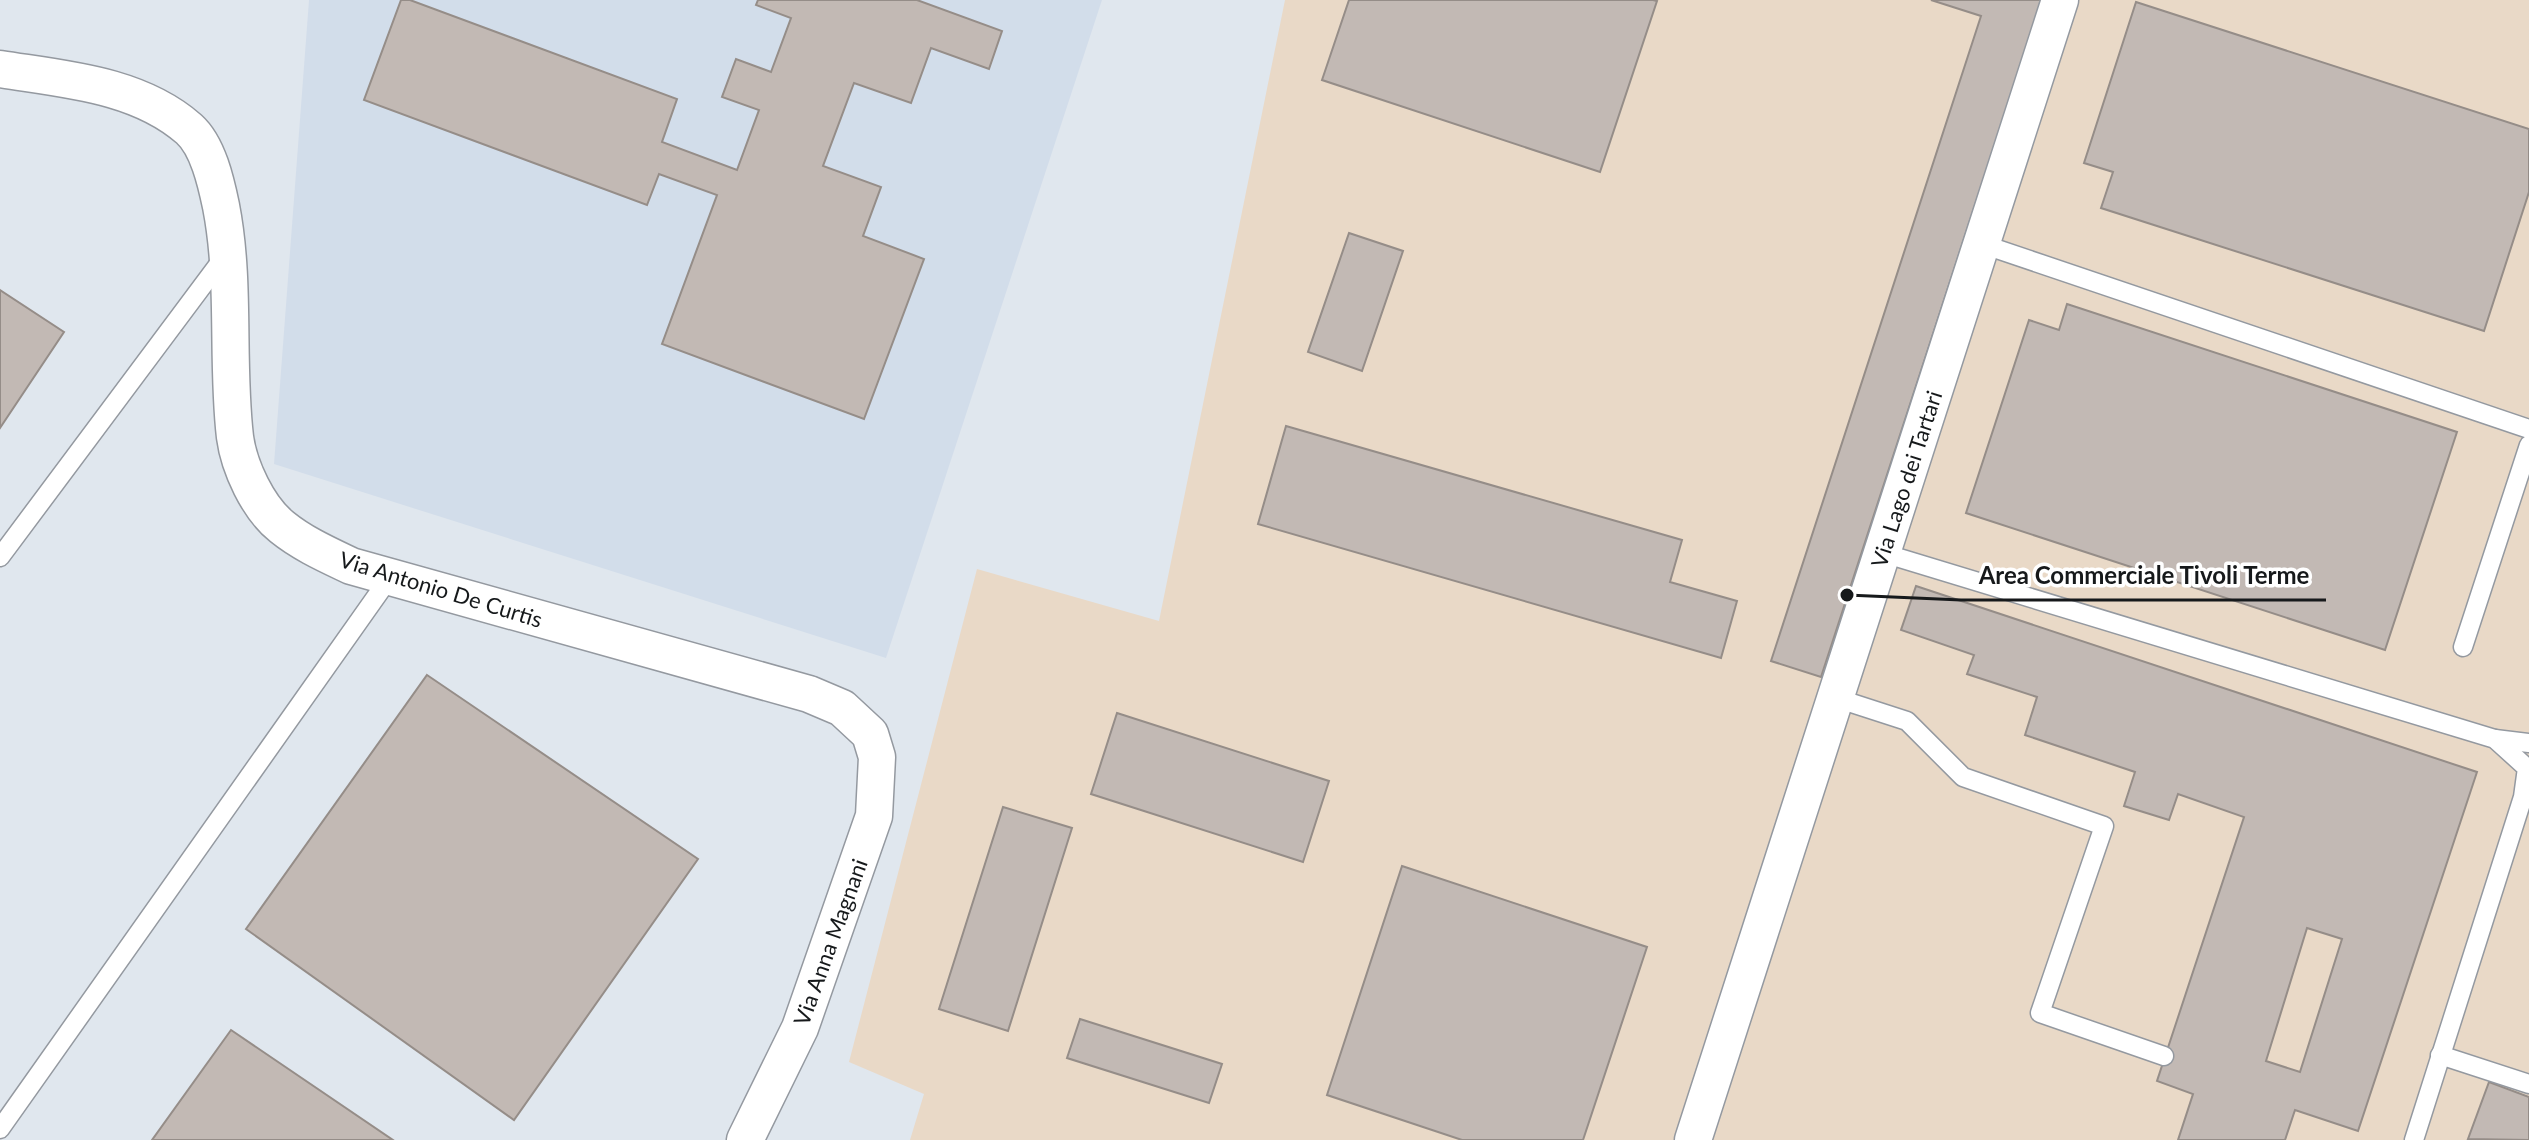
<svg xmlns="http://www.w3.org/2000/svg" width="2529" height="1140" viewBox="0 0 2529 1140" font-family="Lato,sans-serif">
<rect width="100%" height="100%" fill="#e0e7ee"/>
<polygon fill="#e9d9c7" points="1285,0 2529,0 2529,1140 910,1140 924,1094 849,1062 977,569 1159,621"/>
<polygon fill="#d2ddea" points="309,0 1102,0 886,658 274,464"/>
<g fill="#c2b9b4" stroke="#958d88" stroke-width="2" fill-rule="evenodd">
<polygon points="401,0 410,0 677,99 662,142 737,170 759,110 722,97 736,59 771,72 791,18 756,5 758,0 917,0 1002,31 989,69 931,48 911,103 854,83 823,166 881,187 863,236 924,259 864,419 662,344 717,195 659,174 647,205 364,100"/>
<polygon points="1349,0 1653,0 1657,1 1600,172 1322,80"/>
<polygon points="1931,0 2042,0 1821,677 1771,661 1981,16"/>
<polygon points="2136,2 2529,129 2529,192 2484,331 2101,208 2113,172 2084,163"/>
<polygon points="1349,233 1403,251 1362,371 1308,352"/>
<polygon points="0,290 64,332 0,428"/>
<polygon points="2067,304 2457,432 2385,650 1966,513 2029,320 2059,330"/>
<polygon points="1286,426 1682,540 1670,582 1737,601 1721,658 1258,524"/>
<path d="M1916,586L2477,772L2358,1131L2295,1110L2285,1140H2178L2193,1094L2157,1081L2244,817L2178,794L2169,820L2124,806L2135,772L2025,735L2037,697L1967,674L1974,655L1901,630ZM2307,928L2342,939L2300,1072L2266,1061Z"/>
<polygon points="427,675 698,859 514,1120 246,929"/>
<polygon points="1117,713 1329,781 1303,862 1091,794"/>
<polygon points="1003,807 1072,828 1008,1031 939,1009"/>
<polygon points="1402,866 1647,947 1583,1140 1462,1140 1327,1095"/>
<polygon points="1080,1019 1222,1064 1209,1103 1067,1058"/>
<polygon points="231,1030 393,1140 152,1140"/>
<polygon points="2489,1082 2529,1097 2529,1140 2468,1139"/>
</g>
<g fill="none" stroke-linecap="round" stroke-linejoin="round">
<g stroke="#9499a0" stroke-width="21">
<g id="service">
<polyline points="1982,244 2529,429"/>
<polyline points="1883,553 2495,739 2527,768 2523,797 2414,1140"/>
<polyline points="0,557 224,257"/>
<polyline points="2463,647 2529,445"/>
<polyline points="1836,698 1907,721 1963,777 2104,826 2040,1013 2164,1056"/>
<polyline points="2495,739 2529,743"/>
<polyline points="2440,1055 2529,1084"/>
<polyline points="0,1129 390,577"/>
</g>
</g>
<g stroke="#9499a0" stroke-width="39">
<g id="minor">
<path d="M0,69C63,79 138,84 189,129C208,146 216,182 221,206C236,283 226,361 235,437C239,467 258,508 282,527C303,544 328,555 351,566L809,694L842,708L870,734L877,757L874,816L800,1028L745,1140"/>
<polyline points="1693,1140 2060,0"/>
</g>
</g>
<use href="#service" stroke="#fff" stroke-width="18"/>
<use href="#minor" stroke="#fff" stroke-width="36"/>
</g>
<g text-anchor="middle" dominant-baseline="central" stroke-width="7" stroke-linejoin="round" paint-order="stroke">
<g font-size="22" fill="#16191b" stroke="#fff">
<text transform="translate(1906 479) rotate(-72)">Via Lago dei Tartari</text>
<text transform="translate(441 589) rotate(17)">Via Antonio De Curtis</text>
<text transform="translate(830 942) rotate(-70)">Via Anna Magnani</text>
</g>
</g>
<path fill="none" stroke="#16191b" stroke-width="3" d="M1847 595L1961 600H2326"/>
<circle fill="#16191b" stroke="#fff" stroke-width="3" cx="1847" cy="595" r="8"/>
<g font-size="24" text-anchor="middle" font-weight="bold" fill="#16191b" stroke="#fff" stroke-width="7" stroke-linejoin="round" paint-order="stroke">
<text x="2144" y="584">Area Commerciale Tivoli Terme</text>
</g>
</svg>
